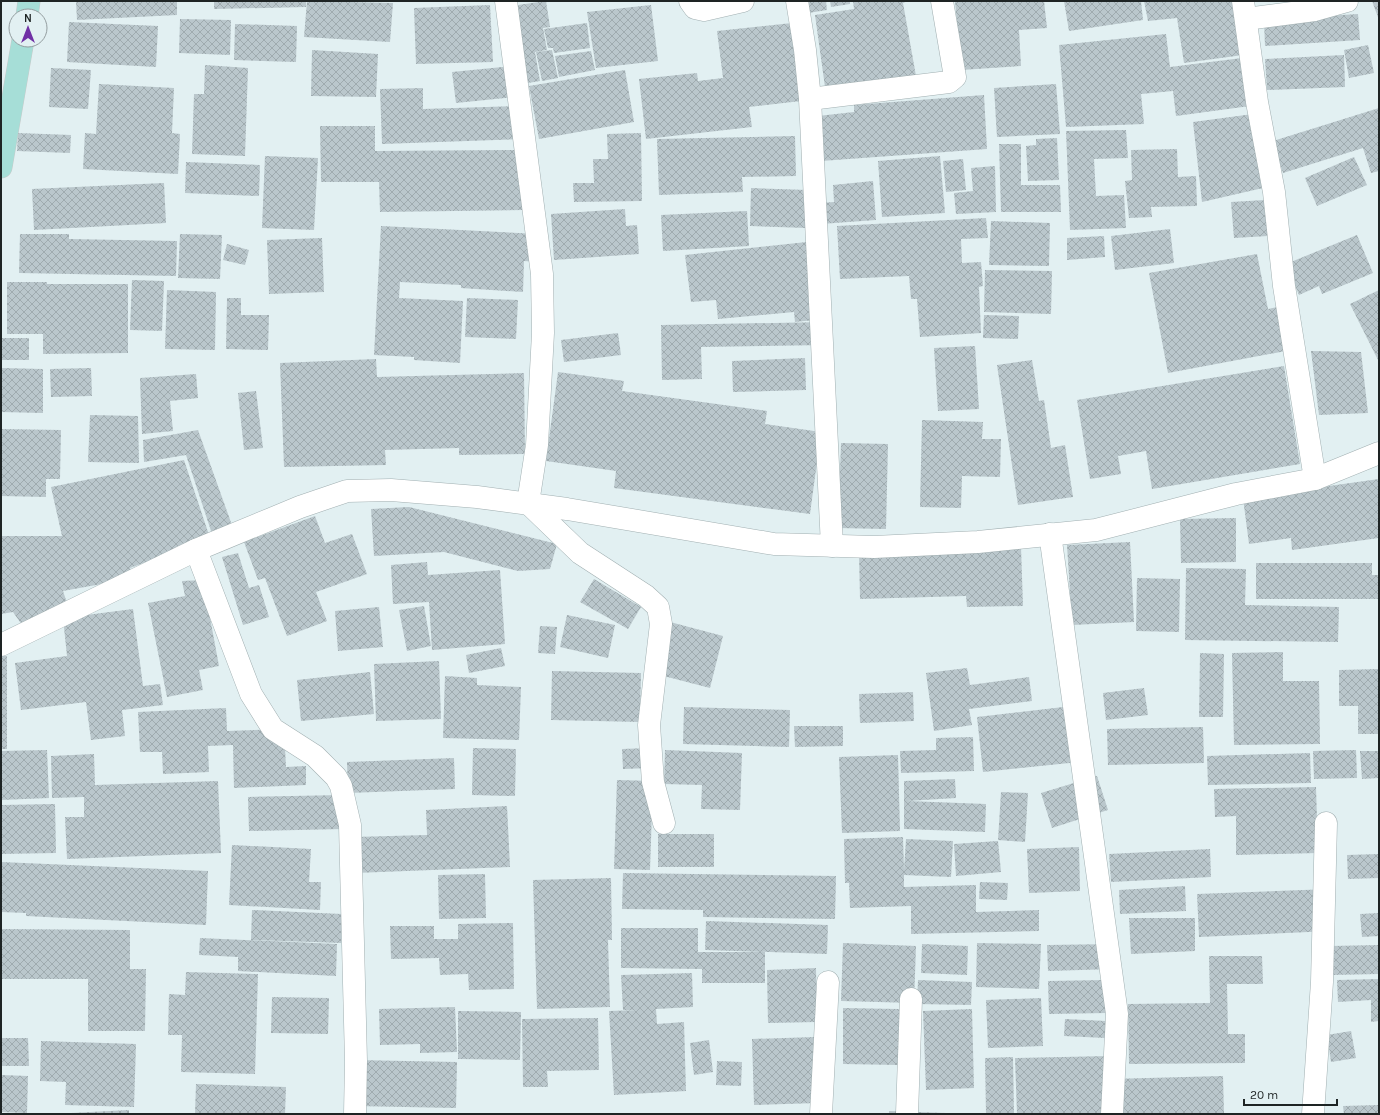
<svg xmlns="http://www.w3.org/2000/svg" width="1380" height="1115" viewBox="0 0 1380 1115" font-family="Karla,sans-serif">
<defs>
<pattern id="building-cross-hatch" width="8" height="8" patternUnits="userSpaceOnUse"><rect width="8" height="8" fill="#bac7cc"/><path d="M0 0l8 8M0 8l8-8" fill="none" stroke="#9fabaf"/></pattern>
</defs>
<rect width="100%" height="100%" fill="#e2f0f2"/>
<g fill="url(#building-cross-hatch)">
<polygon points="76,1 177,1 177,15 77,20"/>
<polygon points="214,1 306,1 306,7 214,9"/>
<polygon points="307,1 393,3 390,42 304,37"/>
<polygon points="546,1 550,27 543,28 547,50 535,52 540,81 528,83 519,33 511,6"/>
<polygon points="806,1 826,1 827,10 808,13"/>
<polygon points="830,1 850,1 850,4 831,7"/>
<polygon points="853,1 908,1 903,3 916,76 825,87 815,15 854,9"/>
<polygon points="955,1 1044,1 1047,28 1019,30 1021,66 961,70"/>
<polygon points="1064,1 1141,1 1143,20 1069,31"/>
<polygon points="1144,1 1234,1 1243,55 1184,63 1177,18 1148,21"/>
<polygon points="1372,1 1379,1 1379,20"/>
<polygon points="490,5 493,62 416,64 414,8"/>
<polygon points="651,5 658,61 596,68 587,12"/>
<polygon points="1358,14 1360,40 1265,46 1264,20"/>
<polygon points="180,19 231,20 230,55 179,53"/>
<polygon points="69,22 158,26 156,67 67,62"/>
<polygon points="587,23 590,48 554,53 553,48 548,48 544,29"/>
<polygon points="792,23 801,101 749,107 752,127 646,139 639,79 697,73 698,81 723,78 717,31"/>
<polygon points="235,24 297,26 296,62 234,60"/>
<polygon points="1166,34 1170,67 1242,58 1250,106 1176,116 1173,91 1141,94 1144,124 1066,127 1059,45"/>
<polygon points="1368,45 1374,73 1349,78 1344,50"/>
<polygon points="312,50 378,54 376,97 311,96"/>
<polygon points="552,50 558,78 542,81 536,52"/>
<polygon points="591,51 595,70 559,77 555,56"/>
<polygon points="1344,55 1345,87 1267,90 1265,59"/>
<polygon points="205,65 248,68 245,156 192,154 194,94 204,94"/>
<polygon points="512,66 515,97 456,103 452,72"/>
<polygon points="51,68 91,70 88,109 49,107"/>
<polygon points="625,70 634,122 539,139 529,86"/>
<polygon points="99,84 174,88 172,133 180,134 178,174 83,169 85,133 96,134"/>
<polygon points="1056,84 1060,134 997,137 994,88"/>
<polygon points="423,88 423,109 522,106 523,139 382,144 380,89"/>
<polygon points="984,95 987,149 821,161 818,116 854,112 854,105"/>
<polygon points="1379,108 1379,171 1371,173 1363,148 1283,173 1273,141"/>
<polygon points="1253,114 1263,188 1202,202 1193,122"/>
<polygon points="320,126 375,126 375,151 524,150 524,210 380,212 379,182 321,182"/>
<polygon points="1126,130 1128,158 1094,159 1096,196 1124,195 1126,228 1070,230 1066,131"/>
<polygon points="18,133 71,135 70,153 17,151"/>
<polygon points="641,133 642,201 574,202 573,183 594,183 593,159 608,159 607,134"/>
<polygon points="795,136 796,176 742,177 743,192 659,195 657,139"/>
<polygon points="1057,138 1059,180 1028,181 1026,146 1036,145 1036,139"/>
<polygon points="999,144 1021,144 1021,185 1060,185 1061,212 1001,212"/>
<polygon points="1177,149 1178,177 1196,176 1197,206 1151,207 1152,217 1129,218 1125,181 1132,180 1131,150"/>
<polygon points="265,156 318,158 314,230 262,228"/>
<polygon points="940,156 945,213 882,217 878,161"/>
<polygon points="1354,157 1367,185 1317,206 1305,178"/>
<polygon points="963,159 966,190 946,192 943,161"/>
<polygon points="186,162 260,165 259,196 185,193"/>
<polygon points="995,166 996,212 956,214 954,193 973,191 971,168"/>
<polygon points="873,181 876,220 821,224 820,203 834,202 833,185"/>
<polygon points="164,183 166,223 34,230 32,189"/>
<polygon points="751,188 808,190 807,228 750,226"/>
<polygon points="1265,200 1268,236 1234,238 1231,202"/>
<polygon points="625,209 626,226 637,225 639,254 554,260 551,214"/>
<polygon points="747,211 749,246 663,251 661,215"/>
<polygon points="986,218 988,238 961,239 962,263 981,262 983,286 979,287 981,333 920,337 917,299 911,299 909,276 840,279 837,226"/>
<polygon points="991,221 1050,223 1049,266 989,265"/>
<polygon points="381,226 539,234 538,262 524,261 523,292 461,288 461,285 400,282 399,298 463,301 460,363 414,360 414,357 374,355"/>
<polygon points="1170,229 1174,263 1115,270 1111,236"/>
<polygon points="20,234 69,234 69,239 177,241 176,276 19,273"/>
<polygon points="180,234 222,235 220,279 178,278"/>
<polygon points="1357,235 1373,273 1322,294 1319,286 1299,295 1286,264"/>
<polygon points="1104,236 1105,257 1067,260 1067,238"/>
<polygon points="322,238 324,292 269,294 267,240"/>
<polygon points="816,241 814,320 795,322 794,312 718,319 716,300 691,302 685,255"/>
<polygon points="227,244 249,250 245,265 223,260"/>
<polygon points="1257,254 1268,309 1283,306 1291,350 1168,373 1149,273"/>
<polygon points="985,270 1052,271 1051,314 984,312"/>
<polygon points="132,280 164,281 162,331 130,330"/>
<polygon points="7,282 47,282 47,284 128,284 128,353 43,354 43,334 7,334"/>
<polygon points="167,290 216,292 215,350 165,349"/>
<polygon points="1379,290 1379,362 1350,304"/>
<polygon points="227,298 241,298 241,315 269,315 268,350 226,349"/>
<polygon points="467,298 518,300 516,339 465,337"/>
<polygon points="984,315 1019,316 1018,339 983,338"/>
<polygon points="825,322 825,345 701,347 702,379 662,380 661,325"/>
<polygon points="618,333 621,355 564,362 561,340"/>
<rect x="1" y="338" width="28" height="22"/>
<polygon points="975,346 979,409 938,411 934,348"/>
<polygon points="1311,351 1361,352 1368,413 1319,415"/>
<polygon points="805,358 806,390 733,392 732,361"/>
<polygon points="376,359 377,377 524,373 525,454 459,455 459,448 385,450 386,465 284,467 280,363"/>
<polygon points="1032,360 1039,401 1044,400 1051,448 1065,445 1073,497 1018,505 997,365"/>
<polygon points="1284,366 1300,464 1152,489 1146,451 1118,456 1121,474 1090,479 1077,400"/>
<polygon points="1,368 43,369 43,413 1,412"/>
<polygon points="91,368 92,396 51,397 50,369"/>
<polygon points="558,372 624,381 622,391 767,411 765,424 821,432 810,514 614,488 616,471 546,461"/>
<polygon points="196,374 198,398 170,401 173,431 142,434 140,378"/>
<polygon points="256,391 263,448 244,450 238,393"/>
<polygon points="90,415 138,416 139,463 88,462"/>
<polygon points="922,420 983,422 982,439 1001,439 1000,477 962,476 961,508 920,507"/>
<polygon points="1,429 61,430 60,479 46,479 46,497 1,496"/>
<polygon points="198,430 233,528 213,537 186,455 144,462 143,440"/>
<polygon points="841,443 888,444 886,529 838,528"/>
<polygon points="184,460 210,538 149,568 146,562 130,568 133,575 118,581 63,591 67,603 22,625 13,612 1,614 1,536 62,536 51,487"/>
<polygon points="1379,479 1379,538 1292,550 1291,538 1249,544 1243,498"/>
<polygon points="409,507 557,544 550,569 518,571 444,552 374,556 371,509"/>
<polygon points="315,516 325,543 352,534 367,574 316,592 327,621 287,636 265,578 258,580 244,542"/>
<polygon points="1236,518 1236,562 1181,563 1180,519"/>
<polygon points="1130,542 1134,622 1072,625 1067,545"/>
<polygon points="1021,547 1023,606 967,607 966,596 860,599 859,552"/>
<polygon points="238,553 249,588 259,585 269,617 243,625 222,557"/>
<polygon points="427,562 428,575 500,570 505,644 432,650 429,602 393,604 391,565"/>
<polygon points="1256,563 1372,563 1372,575 1379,575 1379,599 1256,599"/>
<polygon points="1186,568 1246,569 1245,605 1339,607 1338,642 1185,640"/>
<polygon points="1137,578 1180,579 1179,632 1136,631"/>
<polygon points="594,579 641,607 628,629 580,602"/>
<polygon points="203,580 219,666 199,670 203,690 167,697 148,603 185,596 182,581"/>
<polygon points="424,606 431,646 407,651 399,610"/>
<polygon points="379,607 383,647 338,651 335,611"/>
<polygon points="133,609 143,686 160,684 163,705 122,710 125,736 91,740 86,702 21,710 15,663 67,656 63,618"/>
<polygon points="567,615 615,625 608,658 560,647"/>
<polygon points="670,622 723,636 710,688 656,674"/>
<polygon points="540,626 557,627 555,654 538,653"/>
<polygon points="501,648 505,666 469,673 466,655"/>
<polygon points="1283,652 1283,681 1319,681 1320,744 1234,745 1232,653"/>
<polygon points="1200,653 1224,654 1223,717 1199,717"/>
<rect x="1" y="656" width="6" height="93"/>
<polygon points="439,661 441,719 376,721 374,664"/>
<polygon points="967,668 970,685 1029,677 1032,701 969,709 972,725 934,731 926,673"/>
<polygon points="1379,669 1379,734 1358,734 1358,706 1339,706 1339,670"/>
<polygon points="552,671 641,673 640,722 551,720"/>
<polygon points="370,672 374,714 301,721 297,680"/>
<polygon points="445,676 477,678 477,685 521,687 519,740 443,738"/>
<polygon points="1144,688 1148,715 1106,720 1103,693"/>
<polygon points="913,692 914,721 860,723 859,694"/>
<polygon points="1072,706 1079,762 983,772 977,717"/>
<polygon points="684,707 790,710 789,747 683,744"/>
<polygon points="226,708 227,731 284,729 286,767 306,766 306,785 234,788 233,745 208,746 209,772 163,774 162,752 140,752 138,712"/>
<polygon points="794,726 843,726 843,746 795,747"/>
<polygon points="1203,727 1204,763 1108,765 1107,729"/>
<polygon points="973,737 974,771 901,773 900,751 936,750 936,738"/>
<polygon points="473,748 516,749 515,796 472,795"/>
<polygon points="649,748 650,768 623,769 622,749"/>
<polygon points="47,750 49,798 1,800 1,751"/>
<polygon points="665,750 742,753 740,810 701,809 702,785 664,784"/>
<polygon points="1356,750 1357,778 1314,779 1313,751"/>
<polygon points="1360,751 1379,751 1379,778 1362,779"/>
<polygon points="1310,753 1311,783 1208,785 1207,756"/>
<polygon points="94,754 95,785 218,781 221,853 67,859 65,817 84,817 84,797 52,798 51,756"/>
<polygon points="898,755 900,831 842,833 839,757"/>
<polygon points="454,758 455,789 348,793 347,762"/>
<polygon points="1097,776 1108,810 1052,828 1041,793"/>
<polygon points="955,779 956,798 907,801 986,804 985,832 904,829 904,781"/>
<polygon points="617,780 653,781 650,870 614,869"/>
<polygon points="1316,787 1318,853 1236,855 1236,816 1215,817 1214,789"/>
<polygon points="1001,792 1028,793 1025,842 998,840"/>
<polygon points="342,795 343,829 249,831 248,797"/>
<polygon points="55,804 56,853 1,854 1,805"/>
<polygon points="507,806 510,867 355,873 354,837 427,835 426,810"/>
<rect x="658" y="834" width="56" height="33"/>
<polygon points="903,837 904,870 906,839 953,841 951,877 904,875 904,887 976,885 976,912 1039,910 1039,931 911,934 911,906 850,908 849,883 845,883 844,839"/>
<polygon points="998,841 1001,872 956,876 954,844"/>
<polygon points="232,845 311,849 309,882 321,882 320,910 229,905"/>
<polygon points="1079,847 1080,891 1029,893 1027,849"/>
<polygon points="1210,849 1211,877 1111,882 1109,854"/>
<polygon points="1379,854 1379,878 1348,879 1347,855"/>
<polygon points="1,862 208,871 206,925 26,916 26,913 1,912"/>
<polygon points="623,873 836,876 835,919 703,917 703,910 622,909"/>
<polygon points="485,874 486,918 439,919 438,875"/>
<polygon points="611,878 612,940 608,940 610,1007 537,1009 533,880"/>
<polygon points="980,882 1008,883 1007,900 979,899"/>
<polygon points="1185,886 1186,911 1120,914 1119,890"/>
<polygon points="1330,889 1331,931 1199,937 1197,894"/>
<polygon points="252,910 342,914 341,943 251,940"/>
<polygon points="1379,913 1379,936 1362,937 1360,914"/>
<polygon points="1129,918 1195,918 1195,951 1131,954"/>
<polygon points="706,921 828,925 827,954 705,950"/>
<polygon points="513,923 514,989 469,990 468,974 440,975 439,958 391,959 390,926 434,926 434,939 458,939 458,924"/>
<polygon points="621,928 698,928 698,952 765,952 765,983 702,983 702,969 621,968"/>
<polygon points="1,929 130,930 130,969 146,969 145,1031 88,1031 88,979 1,979"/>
<polygon points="200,938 337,944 336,976 238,971 238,957 199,955"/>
<polygon points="843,943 916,946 914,1003 841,1001"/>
<polygon points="977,943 1041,944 1039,989 976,987"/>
<polygon points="922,944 968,946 967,975 921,973"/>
<polygon points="1114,944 1114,969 1048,971 1047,945"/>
<polygon points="1379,945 1379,974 1332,975 1331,946"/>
<polygon points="1209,956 1262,956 1263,984 1227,984 1228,1034 1245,1034 1245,1063 1129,1064 1128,1004 1210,1003"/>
<polygon points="816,968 817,1022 768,1023 767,970"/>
<polygon points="186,972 258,974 255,1074 181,1072 182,1035 168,1035 169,994 185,995"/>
<polygon points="692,973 693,1007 656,1009 657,1024 684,1022 686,1091 614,1095 609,1011 639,1010 623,1010 621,975"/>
<polygon points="1379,979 1379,1021 1371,1022 1371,1000 1338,1002 1337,980"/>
<polygon points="918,980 972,982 971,1005 917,1004"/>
<polygon points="1106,980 1107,1013 1049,1014 1048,981"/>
<polygon points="272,997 329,998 328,1034 271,1033"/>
<polygon points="1041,998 1043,1046 988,1048 986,1000"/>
<polygon points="455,1007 457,1052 420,1053 420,1044 380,1045 379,1009"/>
<polygon points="843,1008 899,1009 899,1065 843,1064"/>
<polygon points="972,1009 974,1088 926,1090 923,1011"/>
<polygon points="458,1011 521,1012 520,1060 458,1059"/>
<polygon points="598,1018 599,1070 547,1071 548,1087 523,1087 522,1019"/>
<polygon points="1065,1019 1106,1021 1105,1038 1064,1036"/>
<polygon points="1351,1031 1356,1058 1331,1062 1327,1035"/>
<polygon points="815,1037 817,1103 754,1105 752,1039"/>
<polygon points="1,1038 28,1038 29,1066 1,1066"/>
<polygon points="709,1040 713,1072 694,1075 690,1043"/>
<polygon points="41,1041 136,1044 134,1107 65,1105 66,1082 40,1081"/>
<polygon points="1109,1056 1110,1079 1223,1076 1224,1114 1017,1114 1015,1058"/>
<polygon points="1013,1057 1014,1114 986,1114 985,1058"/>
<polygon points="355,1060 457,1062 456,1108 354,1106"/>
<polygon points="717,1061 742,1062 741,1086 716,1085"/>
<polygon points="1,1075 28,1076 27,1113 1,1112"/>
<polygon points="196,1084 286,1087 285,1114 195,1114"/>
<polygon points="1379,1105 1379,1114 1344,1114 1343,1106"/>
<polygon points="129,1110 129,1114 71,1114 71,1113"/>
<polygon points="889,1111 946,1113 946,1114 889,1114"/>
</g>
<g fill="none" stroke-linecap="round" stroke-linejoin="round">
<g stroke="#a1afb1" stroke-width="23">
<g id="minor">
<polyline points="506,1 542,274 543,333 537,445 528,503 580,553 646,596 658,607 661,624 649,725 653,782 664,823"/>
<polyline points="690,1 695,8 704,10 743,1"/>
<polyline points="797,1 805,50 810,99 832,546"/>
<polyline points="1243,1 1257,102 1274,192 1284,286 1315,479"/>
<polyline points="1246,19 1315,10 1347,1"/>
<polyline points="810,99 949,82 955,77 942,1"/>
<polyline points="1050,534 1117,1014 1112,1114"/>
<polyline points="196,550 251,694 273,729 315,756 336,777 341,786 350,825 356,1061 355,1114"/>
<polyline points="1,645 196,550 300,507 347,491 391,490 477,497 567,509 774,544 874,547 978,542 1096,530 1236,494 1315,479 1379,453"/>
<polyline points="821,1114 828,982"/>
<polyline points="907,1114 911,999"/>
<polyline points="1313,1114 1322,982 1326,823"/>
</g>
</g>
<g stroke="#c9caca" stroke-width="23">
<g id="major">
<polyline points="27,16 29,1"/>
<polyline points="1,167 23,40"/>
</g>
</g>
<use href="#minor" stroke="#fff" stroke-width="22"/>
<use href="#major" stroke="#a6ded7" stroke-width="22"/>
</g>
<rect width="1380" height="1115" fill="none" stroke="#1e2424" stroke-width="4"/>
<g transform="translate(28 28)"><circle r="19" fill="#e2f0f2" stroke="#949ea0"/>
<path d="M0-3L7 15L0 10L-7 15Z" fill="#7030a5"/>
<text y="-6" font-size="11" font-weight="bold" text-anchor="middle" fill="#1e2424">N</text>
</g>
<path d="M1244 1099v6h93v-6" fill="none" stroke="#1e2424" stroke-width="2"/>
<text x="1250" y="1099" font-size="12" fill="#1e2424" stroke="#e2f0f2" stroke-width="3" paint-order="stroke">20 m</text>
</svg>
